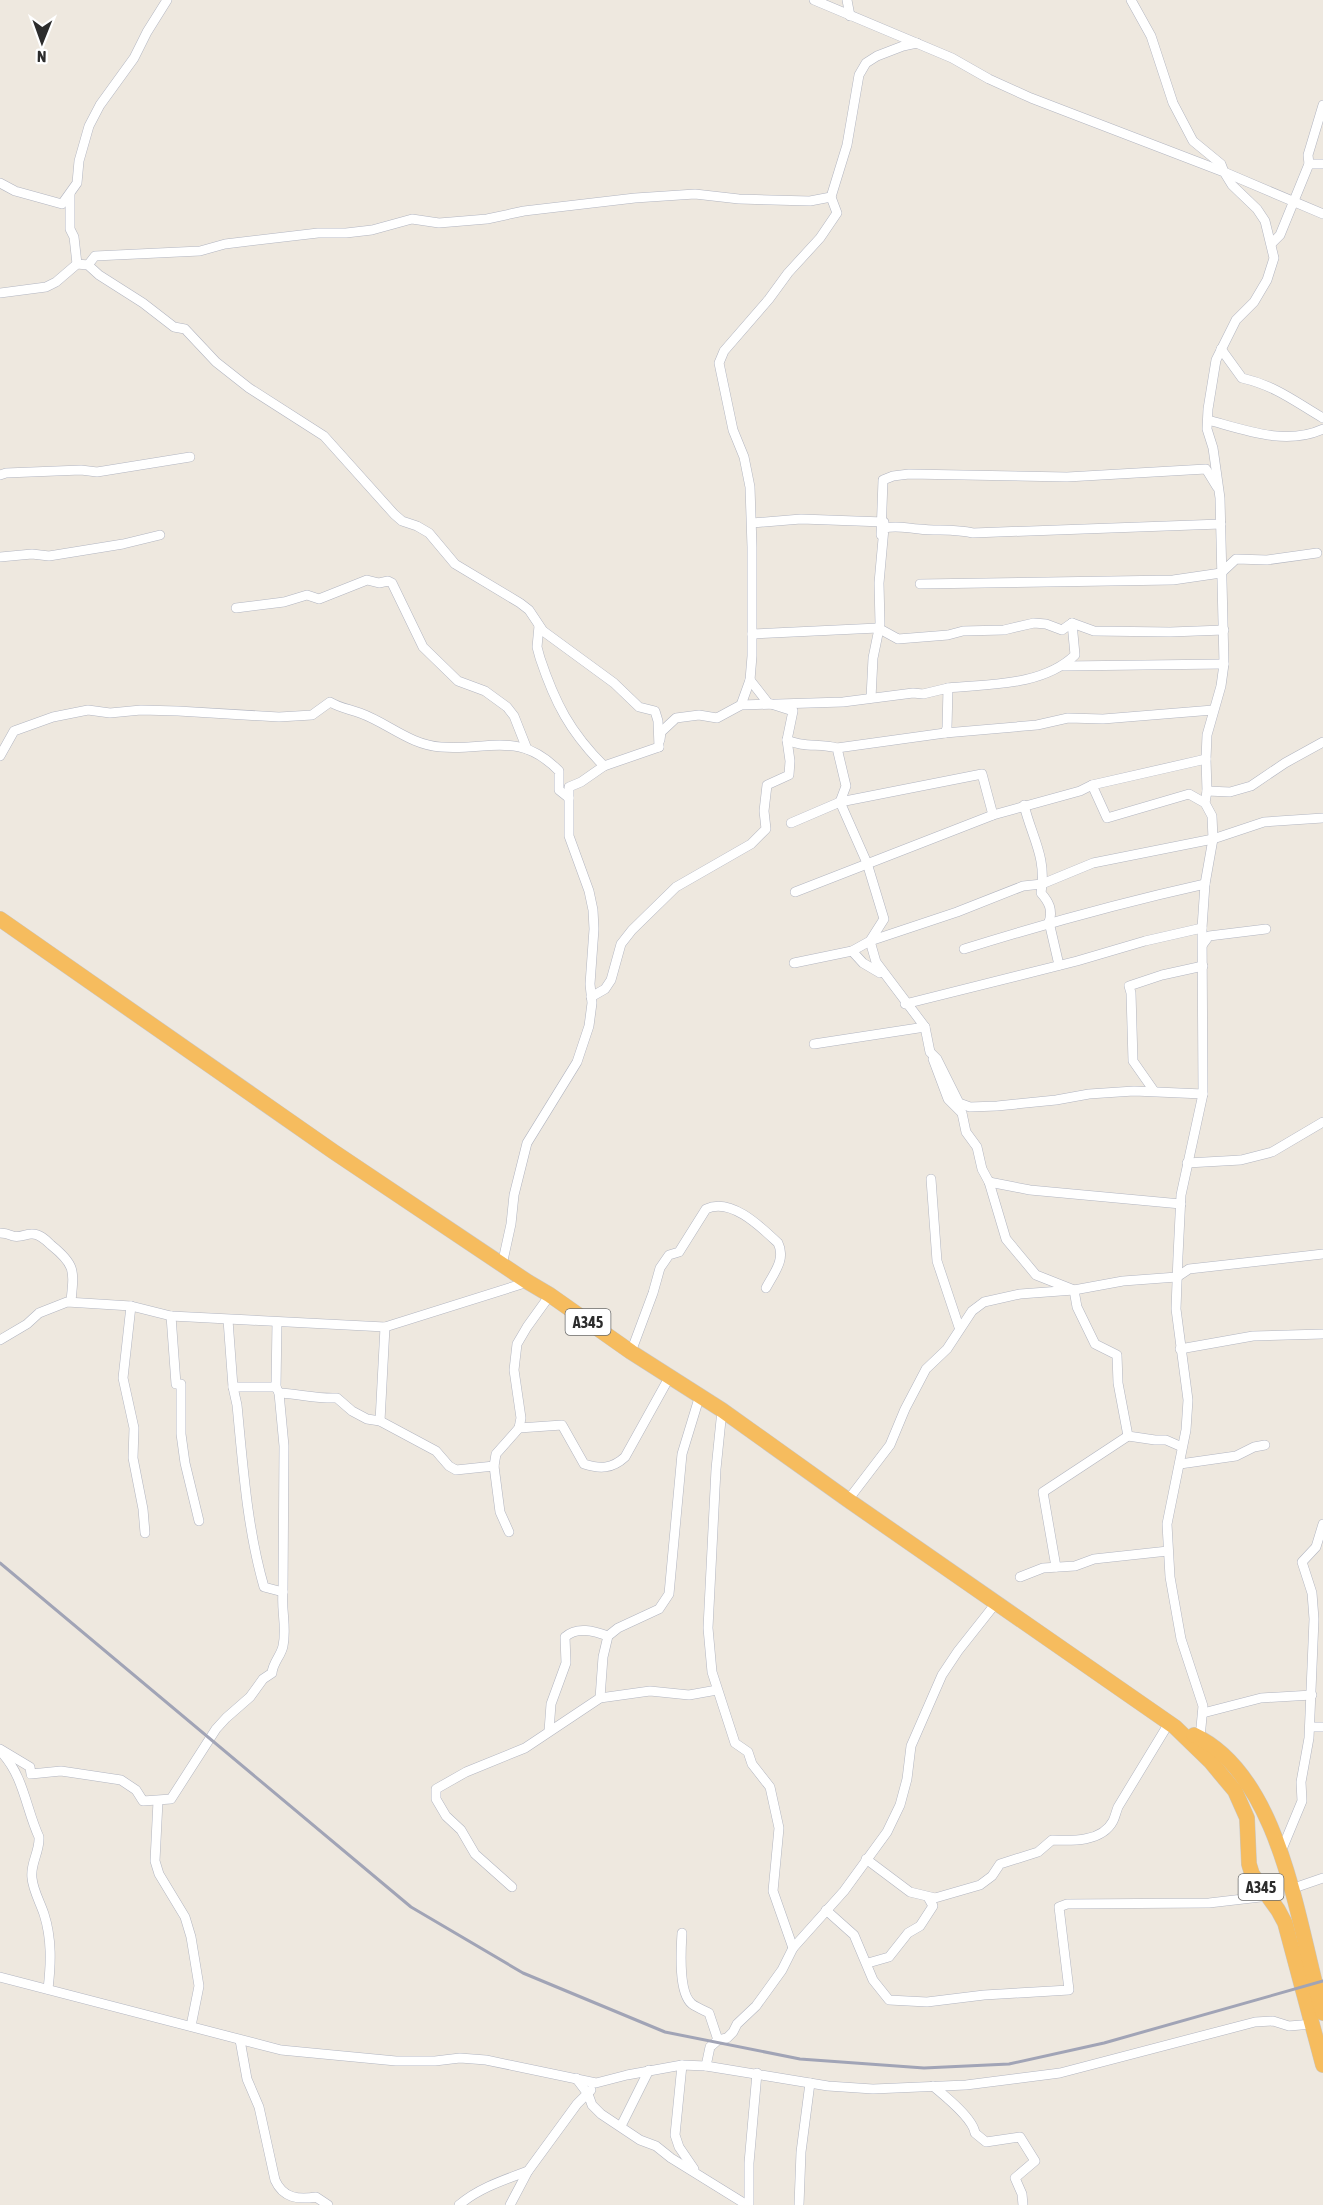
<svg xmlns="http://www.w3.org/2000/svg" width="1323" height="2205" viewBox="0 0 1323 2205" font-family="'Asap Condensed',sans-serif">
<rect width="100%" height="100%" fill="#eee8df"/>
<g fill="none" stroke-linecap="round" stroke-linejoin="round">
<g stroke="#b2b5c0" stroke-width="10">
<g id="minor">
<polyline points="814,0 952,58 989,79 1031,98 1224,172 1232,185 1257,209 1265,221 1274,258 1267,280 1254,302 1236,320 1216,360 1208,409 1207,429 1213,448 1220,498 1224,664 1221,686 1207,735 1206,759 1207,791 1205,803 1212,816 1213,839 1205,884 1202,928 1203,1094 1181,1195 1178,1256 1176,1309 1188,1400 1186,1430 1167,1524 1170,1577 1181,1639 1203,1706 1200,1738"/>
<polyline points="847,0 850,16"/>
<polyline points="1131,0 1151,36 1173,103 1193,141 1221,164 1224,172 1323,214"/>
<polyline points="1309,164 1323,164"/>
<polyline points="0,183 15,191 62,204 77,183 79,161 89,126 100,105 134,58 147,32 167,0"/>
<polyline points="70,194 70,229 74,237 77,264"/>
<polyline points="1272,243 1280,235 1309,164 1308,155 1323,105"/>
<polyline points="88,265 95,256 200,251 225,244 318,233 346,233 372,230 412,219 439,223 487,219 524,211 635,198 695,194 739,199 810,201 831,197"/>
<polyline points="0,293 46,287 56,282 77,264 88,265 99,275 143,303 174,327 185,329 216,362 249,388 324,436 394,514 402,521 417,526 429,533 455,564 520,603 529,610 543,631 614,683 639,707 655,711 658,721 659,747"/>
<path d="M1221,349L1242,378C1276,386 1294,401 1323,418"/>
<path d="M1208,420C1245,430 1286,446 1323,429"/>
<polyline points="0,475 6,473 81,470 97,472 190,457"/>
<polyline points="752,523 801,519 884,522"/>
<polyline points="881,535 883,480 893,476 909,474 1067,477 1206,469 1217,487"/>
<polyline points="0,557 32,554 49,556 123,544 160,535"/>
<polyline points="920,584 1173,580 1221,573 1236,559 1267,560 1317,553"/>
<polyline points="236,608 284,602 307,595 319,599 367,580 379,583 388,581 392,583 423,647 458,681 485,691 507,707 514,716 527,749"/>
<path d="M539,626L537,647L540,658C555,703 570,732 604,766"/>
<polyline points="752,634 878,628 898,639 948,635 963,631 1004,630 1034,623 1046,624 1062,630 1072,623 1094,631 1170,632 1224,630"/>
<polyline points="1064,666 1224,664"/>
<path d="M948,688C989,684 1043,686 1075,655L1072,623"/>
<path d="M871,698L873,658L880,624L879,583L884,528C897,525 906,528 919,529C937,531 954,529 973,533L1221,524"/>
<polyline points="741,705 750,680 752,656 752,547 750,487 744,457 733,430 719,363 724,351 769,299 788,273 820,238 837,213 831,197 847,145 859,75 866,63 877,56 903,46 917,43"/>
<polyline points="660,740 661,732 676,718 699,715 717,718 741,705 843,702 913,693 923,694 948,688 947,728 945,733"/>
<path d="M787,740C804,748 820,743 837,748L846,786L840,802L867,863L884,919L870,941L876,962L925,1027L930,1052L937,1059L959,1103L970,1107L997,1106L1056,1100L1089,1094L1134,1091L1203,1094"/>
<polyline points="837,748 945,733 1037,725 1068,718 1103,719 1213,710"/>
<path d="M0,756L14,731L53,717L88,710L110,713L141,710L178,711L279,717L312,715L330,702C340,708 349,709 360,713C388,723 410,745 441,747C488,751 519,730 559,771V790L569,798"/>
<polyline points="1092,785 1107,818 1189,794 1205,803"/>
<polyline points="1207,791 1230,792 1251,786 1285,763 1323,742"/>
<path d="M1024,805C1032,838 1047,857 1041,893C1049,902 1053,910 1049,922L1059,965"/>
<polyline points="791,823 840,802 982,774 993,815"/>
<polyline points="795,892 993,815 1080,791 1092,785 1206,759"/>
<polyline points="1203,944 1209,936 1266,929"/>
<path d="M964,949C1044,924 1124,902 1205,884"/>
<polyline points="852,951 863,963 880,973"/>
<polyline points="794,963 852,951 870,941 957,912 1023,886 1042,884 1093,863 1213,839 1264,822 1323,818"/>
<polyline points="591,997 605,989 611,980 621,944 632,930 676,887 751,844 766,829 764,811 767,785 789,775 790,761 787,740 793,711 768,703 750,680"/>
<polyline points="905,1004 1077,961 1145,941 1202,928"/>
<polyline points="814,1044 925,1027"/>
<polyline points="933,1059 948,1099 962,1113 966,1132 977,1147 982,1169 989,1182 1006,1239 1036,1275 1074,1290 1077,1307 1095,1344 1117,1355 1118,1383 1128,1436 1155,1440 1166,1440 1182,1447"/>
<polyline points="1154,1091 1133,1061 1131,993 1129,986 1162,975 1203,966"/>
<polyline points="1187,1163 1241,1160 1272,1152 1323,1122"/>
<polyline points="931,1179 937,1261 959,1327"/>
<polyline points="989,1182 1030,1190 1181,1204"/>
<path d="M0,1233C6,1233 8,1234 13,1236C20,1238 26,1234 31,1234C39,1233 46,1240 51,1245C76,1265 74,1271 71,1301"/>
<polyline points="502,1265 511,1224 514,1195 527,1143 577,1062 589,1026 592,1003 590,984 594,929 593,910 589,891 569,836 569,787 581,782 604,766 659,747"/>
<polyline points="131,1306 123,1378 134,1428 133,1458 143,1509 145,1533"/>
<polyline points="171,1316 176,1384 181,1384 181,1434 185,1463 199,1521"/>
<path d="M228,1320L233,1387L237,1405C243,1466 247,1528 264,1587L283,1592"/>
<polyline points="0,1340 27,1324 39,1313 67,1302 131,1306 171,1316 385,1327 528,1282"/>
<polyline points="1180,1349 1253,1336 1323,1334"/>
<path d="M631,1352L653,1293L660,1268L669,1255L679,1252L706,1209C731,1197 761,1227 778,1243C786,1259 774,1273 766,1288"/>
<polyline points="233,1387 276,1387"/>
<path d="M279,1393C299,1394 317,1399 337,1398L352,1411L367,1419L380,1421L436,1451L449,1466L456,1470L494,1466"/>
<polyline points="722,1410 716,1469 708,1628 712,1672 735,1743 748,1752 752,1764 770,1787 779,1828 773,1891 793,1948"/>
<polyline points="380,1421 385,1327"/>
<path d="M519,1428L562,1425L584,1464C600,1469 612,1469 625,1457L670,1376"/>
<polyline points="1180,1464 1236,1456 1254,1447 1265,1445"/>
<polyline points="848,1500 890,1445 905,1409 926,1369 947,1349 972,1311 984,1302 1020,1294 1074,1290 1123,1281 1177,1277 1189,1269 1323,1254"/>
<polyline points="509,1532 500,1512 494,1466 496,1454 519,1428 521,1418 514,1370 517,1344 527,1327 550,1295"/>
<polyline points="1056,1567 1043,1492 1128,1436"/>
<polyline points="1020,1577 1043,1568 1075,1566 1094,1559 1168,1551"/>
<polyline points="600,1698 603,1657 608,1636 618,1628 659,1609 669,1594 682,1454 700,1395"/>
<polyline points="1203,1713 1261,1698 1312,1695"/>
<polyline points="1310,1727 1323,1727"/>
<path d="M549,1731L551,1704L566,1663L565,1637C577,1626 594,1631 608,1636"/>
<path d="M0,1749L30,1767L31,1774L61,1771L121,1780L136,1790L143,1801L171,1799L216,1729L226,1718L250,1697L263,1679L272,1673C273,1662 281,1656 283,1646C287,1627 281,1610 283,1592L284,1446L279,1393L276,1387L277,1322"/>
<path d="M2,1753C24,1777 26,1809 39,1837C40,1852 30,1863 32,1878C33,1890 40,1902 44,1914C52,1939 51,1964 48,1989"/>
<polyline points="158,1801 155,1861 159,1874 185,1917 191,1937 199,1986 191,2026"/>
<polyline points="1280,1854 1302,1801 1301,1782 1309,1738 1314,1619 1312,1593 1302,1562 1316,1547 1323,1524"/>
<path d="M866,1859L910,1892L935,1898L980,1885L992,1876L1000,1864L1038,1852L1052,1840C1072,1841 1102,1842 1113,1821C1115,1817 1116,1812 1118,1807L1169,1723"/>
<polyline points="512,1887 475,1854 461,1830 446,1816 436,1799 436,1789 466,1772 525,1748 600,1698 650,1691 689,1695 717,1690"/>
<polyline points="1291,1889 1323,1878"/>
<polyline points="826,1910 854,1935 873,1980 889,2000 927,2002 984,1995 1069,1990 1059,1907 1067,1904 1209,1903 1269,1896"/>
<path d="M682,1933C681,1949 678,1993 692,2004C696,2007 703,2010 709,2013L718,2040"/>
<polyline points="868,1963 889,1957 908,1933 920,1926 933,1906 928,1897"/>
<polyline points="0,1977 281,2050 396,2061 435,2061 460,2058 486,2060 596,2083 627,2075 682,2065 706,2066 828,2086 873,2089 966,2085 1060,2073 1255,2022 1273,2021 1289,2026 1313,2024"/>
<path d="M240,2040L247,2079L259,2107L275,2180C283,2198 298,2200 316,2197L328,2205"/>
<polyline points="682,2065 675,2135 679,2147 694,2169"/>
<polyline points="706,2066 710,2047 718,2040 727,2038 733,2032 737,2024 756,2006 782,1970 793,1948 844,1891 887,1832 900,1805 907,1779 911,1746 942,1675 958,1651 996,1603"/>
<polyline points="576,2078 588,2094 592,2105 601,2114 640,2140 656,2146 671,2158 747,2205"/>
<path d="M933,2086C945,2096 973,2118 975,2133L986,2142L1020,2137L1035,2161L1015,2178L1022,2194L1023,2205"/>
<polyline points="621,2126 649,2070"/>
<path d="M459,2205C479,2188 504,2180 528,2171"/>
<polyline points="510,2205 528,2171 577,2104 591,2090"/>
<polyline points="749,2205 749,2163 757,2073"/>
<polyline points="799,2205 801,2152 810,2083"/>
</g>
</g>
<g stroke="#c8c8c8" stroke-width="16">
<g id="trunk">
<polyline points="0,919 334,1152 528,1282 550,1295 631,1352 722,1410 848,1500 1175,1727 1210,1761 1235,1791 1247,1818 1249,1864 1252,1874 1278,1910 1285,1923 1323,2065"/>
<path d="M1194,1735C1283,1777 1298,1929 1323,2013"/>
</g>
</g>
<use href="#minor" stroke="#fff" stroke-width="9"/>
<use href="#trunk" stroke="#f6bc5e" stroke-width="15"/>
<polyline stroke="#a1a4b6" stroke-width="3" points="0,1563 411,1907 523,1973 665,2032 800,2059 924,2068 1009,2064 1104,2043 1323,1981"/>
</g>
<g text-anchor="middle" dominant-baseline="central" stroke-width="5" stroke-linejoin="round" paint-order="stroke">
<g fill="#fff" stroke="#6b6b6b" stroke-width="1.5">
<rect x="565.5" y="1309" width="45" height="26" rx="4.5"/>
<rect x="1238.5" y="1874" width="45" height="26" rx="4.5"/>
</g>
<g font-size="16" font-weight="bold" fill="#2c2c2c">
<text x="588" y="1322">A345</text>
<text x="1261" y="1887">A345</text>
</g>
</g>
<g transform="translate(42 42) rotate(181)" stroke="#ffffff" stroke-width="4.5" paint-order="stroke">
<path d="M0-4.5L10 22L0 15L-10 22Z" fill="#2c2c2c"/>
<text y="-9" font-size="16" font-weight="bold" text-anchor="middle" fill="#2c2c2c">N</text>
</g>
</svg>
